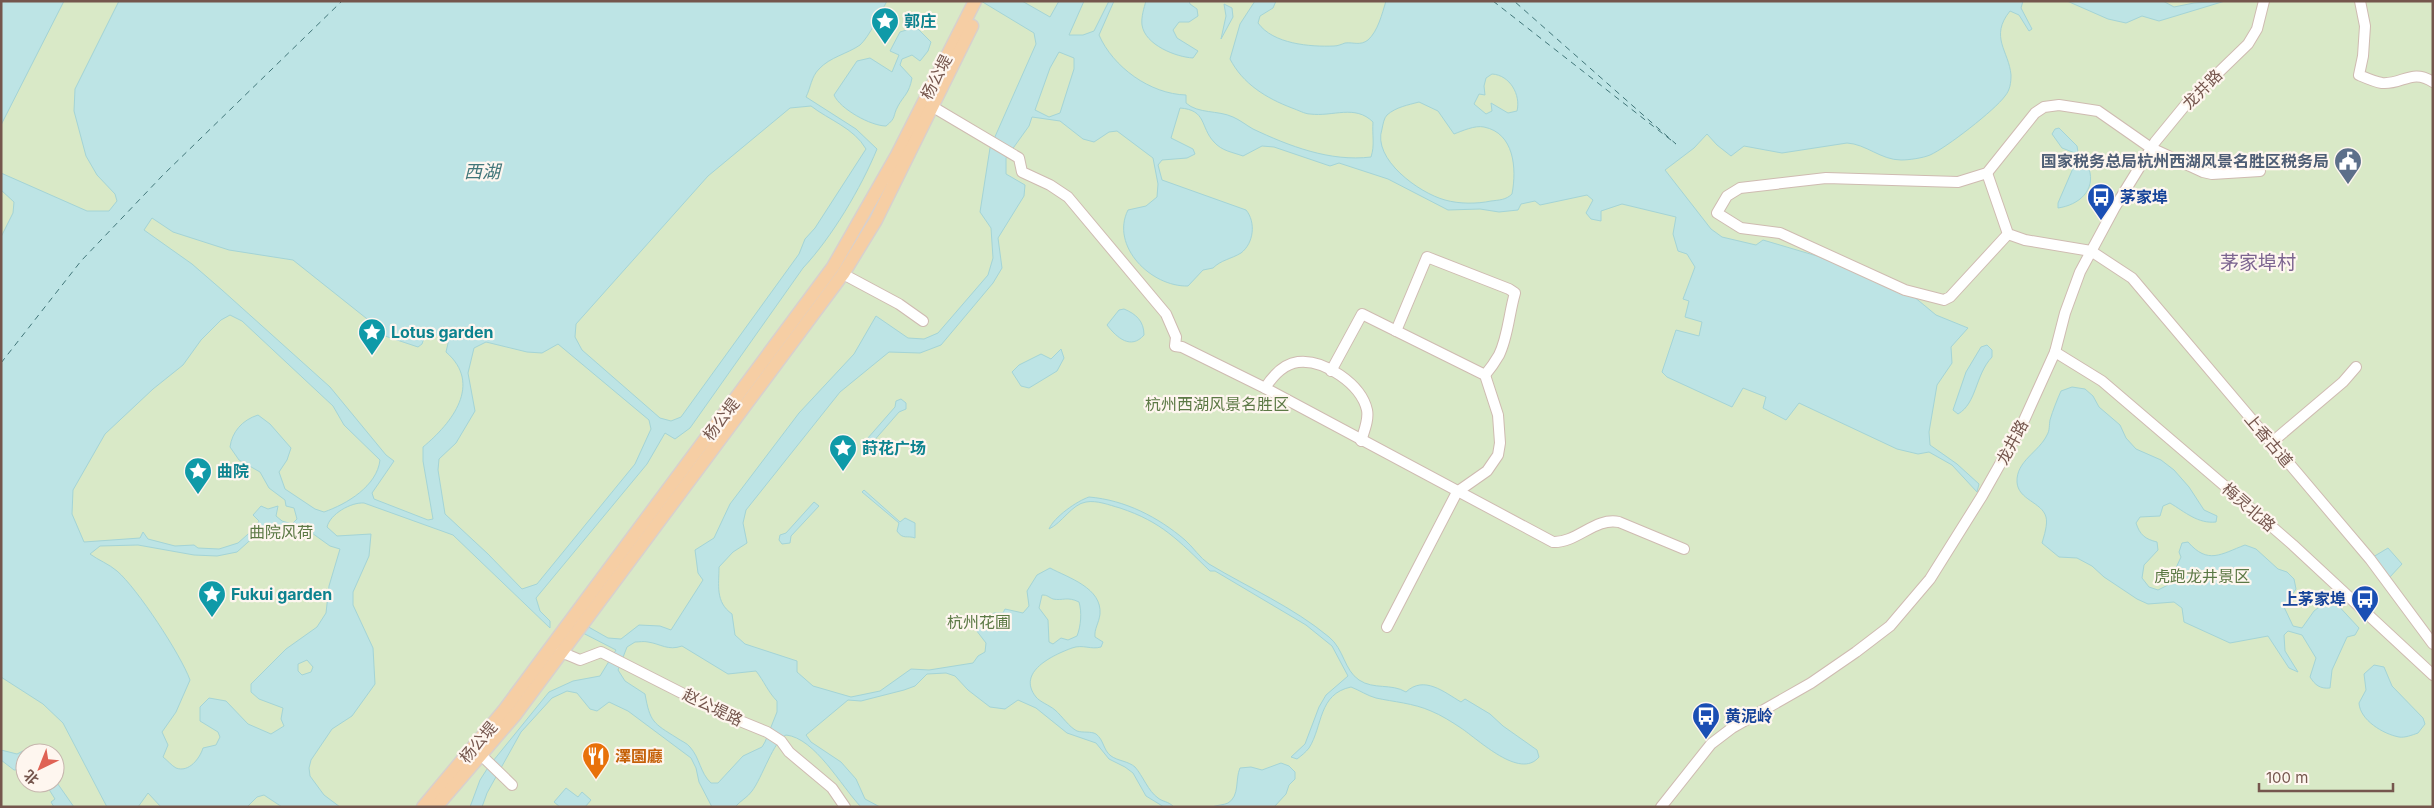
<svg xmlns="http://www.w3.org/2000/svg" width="2434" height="808" viewBox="0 0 2434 808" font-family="Inter,'Noto Sans SC',sans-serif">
<rect width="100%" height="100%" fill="#fbf2e8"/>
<path fill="#d9e9c7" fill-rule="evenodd" d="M1,1H2433V807H1ZM25,753H55V783H25Z"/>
<g fill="#bde4e5" stroke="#a4d4d6" fill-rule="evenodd">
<polygon points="1,1 64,1 1,125"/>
<path d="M119,1H887C881,12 869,37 860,45C847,54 830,57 819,69C811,77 811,87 806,97L856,129L877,149C861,188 832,237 803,268L690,428L675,439L665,433L647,464L536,598L540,611L550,621V628L453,535L364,503C351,502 330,514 327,527L337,536L371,534L369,556L353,592V605L373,648L375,684L352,716L332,729L311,760L309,768L310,776L324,795L340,807H282L264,795L257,797L247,807H161L148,793L138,807H107L63,723L43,704L1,677V237L13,213L14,202L1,190V173L87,211H109L117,201L115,194L97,175L86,156L74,111L75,89ZM811,106C829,120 854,128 866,149L815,228L805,239L799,254L681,417L671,421L660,418L582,350L575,337L576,324L708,176L790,108ZM152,218L173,232L229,250L293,260L381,330L385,336L418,347L422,344L426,332L449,339L446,352C483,384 452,423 423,447V461L433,519L428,520L374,499L372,493L394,461L386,455L330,387L222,290L192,264L144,230ZM230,315L242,321L333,406L344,425L380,460C377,486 347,504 324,512L315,509L285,489L279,472L287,460L291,448L270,424L258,415C242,420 232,432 230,447L239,460L260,472L269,488L285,500L286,506L294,508L297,519L292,524L282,521L276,516L278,506L268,509L261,506L253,515L259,521L256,527L238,543L219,549L198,548L194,545L175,546L148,539L143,532L140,538L84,542L72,514L73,490L105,434L153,389L183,365L201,340L221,320ZM486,342L527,352L542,353L558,344L649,420L651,429L635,464L537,584L522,589L488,554L445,514L438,470L439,459L456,443L475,411L468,373L474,348ZM267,525L285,529L305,528L330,546L340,549L329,586L326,613L317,627L286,649L251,684V692L259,699L283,708L281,719L284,726L271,734L248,724L226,701L209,698L200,707V721L218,732L220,737L216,745L203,748C200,758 189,773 176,768C172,766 167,760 163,757L168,745L162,732L176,712L190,680C181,655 137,588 117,571C109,564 98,560 90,554L100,546L138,545L194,555L217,556L237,552ZM307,660L313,667L311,672L302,675L298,671V664Z"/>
<path d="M981,1H1022L1050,17L1059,1H1084L1069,35H1083L1094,31L1109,1H1114L1099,35C1113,67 1150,94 1186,95V103C1198,114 1218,110 1233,117C1240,120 1246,125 1253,129C1289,146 1330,162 1371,157C1375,145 1372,135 1373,122C1355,104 1333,117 1310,114C1305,114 1298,110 1292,108C1266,98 1243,84 1230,59L1240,24L1255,1H1276L1273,8L1260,16L1258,23C1273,44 1310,47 1334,46C1338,46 1342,44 1345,43C1354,42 1360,46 1368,40C1378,31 1382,14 1386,1H2023L2021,8L2032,29L2029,31L2019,15L2010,11C1989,37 2009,51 2011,75C2011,83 2010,90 2005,96C1995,110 1946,148 1930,155C1923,158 1909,160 1901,160C1881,160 1866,144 1847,143L1782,153L1744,146L1731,156L1717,145L1707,134L1694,148L1665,170L1711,229L1722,237L1756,245L1763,240L1817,256L1913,296L1936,315L1968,328L1951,347L1952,363L1937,385L1929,432L1930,445L1957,464L1979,484L1977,492L1952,465L1929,452L1918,454L1897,449L1799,403L1786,420L1763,408L1766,397L1743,388L1732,407L1667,377L1662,372L1676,330L1699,336L1702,322L1685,317L1689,301L1683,299L1695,267L1687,254L1678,251L1673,234L1676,217L1622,204L1601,211V221L1591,219L1586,213L1593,200L1587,195L1540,205L1535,201L1521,204L1518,210L1499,212L1480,209L1448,210L1388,179L1339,163L1330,166L1274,147L1262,146L1243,156C1232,152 1222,151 1214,142C1200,127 1207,110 1180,108L1171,138L1193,149L1195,154L1187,158L1162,160L1158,165L1162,180L1246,210C1256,222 1254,243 1241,253C1231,259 1221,260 1213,268L1203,270L1188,286C1151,287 1110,246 1128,210L1146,206L1157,197L1158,184L1153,158L1117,131L1109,132L1094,142L1083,139L1060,121L1032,117L1029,126L1006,158V174L1025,185L1024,196L998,238L1002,268L993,283L941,345L920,353L889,352L840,392L746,510L743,523L747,543L733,552L719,567C719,585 715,602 732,614L735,635L745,644L797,661V672L813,686L851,697L880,691L911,669L929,670L973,663L978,656L985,652L986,643L973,626V622L985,614L991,615L994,613H1003L1005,609L1023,613L1029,606L1027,591L1037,575L1050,568C1069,578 1102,588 1100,614C1099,623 1094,629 1095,637L1103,642L1101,647C1091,650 1083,644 1072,648C1053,655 1016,672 1036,697C1040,702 1049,705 1055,710C1062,716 1069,727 1077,731C1083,733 1091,731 1096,734C1104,740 1103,750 1111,756C1118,761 1128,761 1135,767C1143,776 1148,791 1158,798C1163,802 1168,801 1174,807H1164L1146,796L1133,773L1125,767L1109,759L1096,743L1067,733L1036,708L1018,700L1005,709L990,707L968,690L955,676L946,673L927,674L915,686L904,690L861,701L848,700L806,735L811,742L841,762L856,779L865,799L880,807H861C841,786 815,738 786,735C774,740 762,778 752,791C748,797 740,801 735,807H712L699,782L696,768L691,758L628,711L609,702L597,711L590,709L577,693L567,691L552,698L521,732L487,793L482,807H470L480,780L489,766L549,692L573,681L600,676L616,650L581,632L585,625L608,638L621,639L639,625L660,626L671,630L703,580L698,573L695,550L714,538L730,504L799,413L854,354L876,316L908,338L924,339L938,333L988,275L993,258L991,228L980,212L990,148L1036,44L1034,33ZM1059,52L1074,58V69L1060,113L1049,117L1035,110L1050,68ZM1492,74C1510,75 1521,95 1517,111L1508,113L1491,103L1492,111L1486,114L1474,104L1479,94L1485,95L1484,86L1486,78ZM1419,102L1438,111L1454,134C1462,131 1475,125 1484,127C1514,133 1517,168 1512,194C1506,200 1499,200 1491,201C1477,204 1459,204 1445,200C1419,193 1372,159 1382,129C1383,124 1384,118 1387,115C1396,107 1408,105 1419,102ZM1042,595C1048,595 1048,597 1053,599C1063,601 1067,596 1079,602C1082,612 1081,626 1077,636L1068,640L1061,638L1053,644L1049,642L1048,620L1039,608ZM635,642C639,642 644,641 648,642C661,644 668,651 682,646L728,674L756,671C764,681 768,692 777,701V712L765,742L762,747L743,756L718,783H711C700,773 700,758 690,747C687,743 681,741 677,738C653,723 650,722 645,694L625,681L618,670L627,647Z"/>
<path d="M1146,1H1189L1190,4L1197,9L1198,16L1189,22H1179L1173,30L1177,38L1198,51L1193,58C1176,57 1145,45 1142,25C1141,17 1144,8 1146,1Z"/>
<polygon points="2067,1 2163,1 2174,7 2194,3 2225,1 2159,21 2142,16 2126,23 2108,19"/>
<polygon points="1224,4 1232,8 1233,17 1221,39 1226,16"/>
<path d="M916,27L931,42L928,51L920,61L912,55L902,59L900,65L912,78C909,94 904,95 898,106C892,117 897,117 886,126C871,126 840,109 834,95L857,61L870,58L892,72L899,55L890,51L900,32Z"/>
<polygon points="2059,128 2077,146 2078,152 2075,153 2062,148 2052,134 2055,129"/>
<path d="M2078,163L2089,169C2096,190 2079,205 2058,208V203L2074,166Z"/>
<path d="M1124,309C1136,314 1144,321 1144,335C1131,350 1117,338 1107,325L1119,310Z"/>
<path d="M1987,345L1992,350V357C1975,375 1977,403 1958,414L1953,410L1966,372L1981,347Z"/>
<polygon points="1061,349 1064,358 1057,371 1029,388 1021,386 1012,372 1019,365 1041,354 1051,359"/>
<path d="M2072,387L2085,389L2093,396L2099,407L2120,425L2126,438L2136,449L2161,460L2174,470L2189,487L2204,510L2217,516L2216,522C2198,524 2185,512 2170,503L2163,506L2160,516L2140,517L2136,523C2140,535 2145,539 2157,542L2158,550L2144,565L2142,578L2149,587L2158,590L2168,585L2181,557L2179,552L2182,543L2188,542C2208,565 2221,554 2245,545L2256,549L2278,569L2287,572L2294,579L2296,589L2284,607L2293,626L2302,628L2314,611L2327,601H2334L2359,628L2355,635L2347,637L2332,670L2330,688C2320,689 2315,685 2310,677L2316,658L2302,635L2288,631L2284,635L2285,651L2298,672L2289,668L2268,636L2230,643L2184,622L2182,608L2174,602L2148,604L2137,599L2104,577L2092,566L2077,558L2059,557L2042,543C2044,536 2048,524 2046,517C2042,502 2018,500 2017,482C2016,461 2039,452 2047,435C2050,430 2049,425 2050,420C2053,410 2057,400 2061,391Z"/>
<polygon points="901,399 906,403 906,409 899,412 872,443 867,439 895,407 896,401"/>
<path d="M864,490L900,522L905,518L915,523V538C907,535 903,540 897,531L899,523L862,492Z"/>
<path d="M1089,497C1125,500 1158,517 1185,540C1193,547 1200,558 1209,564C1249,588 1293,607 1329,637C1344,649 1344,670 1359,680C1374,690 1391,683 1406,692C1424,675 1444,692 1461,702L1465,699L1490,714L1503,726L1537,750L1539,757C1520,780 1479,740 1461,728C1452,722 1441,715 1431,711C1413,703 1394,702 1376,698C1368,696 1359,690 1351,687C1318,694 1323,726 1309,748C1306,752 1301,756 1297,759L1291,757L1305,744L1319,707L1326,695L1348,676L1332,646L1306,625L1215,571H1210C1178,540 1162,522 1120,508C1109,505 1097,500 1086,502C1072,504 1062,523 1049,529C1054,517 1077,501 1089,497Z"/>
<polygon points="814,502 819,506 791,536 790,543 782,544 779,540 780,535 786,533"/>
<polygon points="2388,548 2402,564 2389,578 2373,557"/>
<path d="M2374,665L2384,667L2392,686L2423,718L2425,724L2418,733C2412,735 2405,738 2399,737C2383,734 2360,720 2359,703L2366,690L2364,674Z"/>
<polygon points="1,750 17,754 23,751 36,753 25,753 25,769 14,770 1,760"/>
<path d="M1281,763L1289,766L1295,772V779L1289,785L1286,794L1274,807H1212C1217,805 1224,805 1228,803C1240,796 1235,779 1240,768L1251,767L1262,770Z"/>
<polygon points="55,780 74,807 54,807 51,802 55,799 45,783 55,783"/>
<polygon points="566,788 578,797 582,792 591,800 585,807 560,807 554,802"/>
</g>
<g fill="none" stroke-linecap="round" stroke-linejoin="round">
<g stroke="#417679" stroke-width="1" stroke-dasharray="6 5" stroke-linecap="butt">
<polyline points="1493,1 1676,144 1514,1"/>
<polyline points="1,363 81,261 163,175 342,1"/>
</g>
<g stroke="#cfbbb1" stroke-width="12">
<g id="minor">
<path d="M2360,1L2365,26L2363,56L2359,75C2366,78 2375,82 2382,83C2402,85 2412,68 2433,82"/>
<path d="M933,107L1019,158L1022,172L1050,185L1068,197L1166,314L1176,337L1175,346L1182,347L1265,388L1553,542C1577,543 1595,517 1619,522L1684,549"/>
<polyline points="1987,173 2008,234 2025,240 2091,251 2132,278 2370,559 2433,644"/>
<polyline points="2008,234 1950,297 1944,300 1905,290 1780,233 1741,228 1717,213 1727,196 1740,188 1826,178 1958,182 1987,173 2035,113 2044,107 2059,105 2098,111 2151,148 2203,172 2212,174 2260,171"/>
<polyline points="843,274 899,304 923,321"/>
<path d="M1396,331L1427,257L1509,289L1515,293C1509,313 1508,337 1499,355C1495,362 1490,369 1485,375"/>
<polyline points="2055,352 2102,381 2240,499 2293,545 2433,675"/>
<polyline points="1331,371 1362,314 1485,375 1498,415 1500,443 1498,455 1487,471 1457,492 1387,627"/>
<path d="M1265,388C1272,377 1283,364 1298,362C1324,359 1361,384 1367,410C1369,420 1364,431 1361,441"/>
<polyline points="2271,443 2343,382 2356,367"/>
<polyline points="561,652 580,660 601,652 723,714 767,732 781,741 789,752 832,788 845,807"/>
<polyline points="481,755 512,785"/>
<polyline points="1661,807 1711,744 1732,728 1811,683 1856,652 1890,626 1930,579 1982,496 2021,427 2055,352 2065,313 2080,272 2115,207 2155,142 2187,103 2248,44 2257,29 2264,1"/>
</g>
</g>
<g stroke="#d8d0cd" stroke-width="15">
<g id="major">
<polyline points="423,807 505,709 833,267 897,155 975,1"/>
<polyline points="436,807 515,715 843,274 876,220 972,26"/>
</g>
</g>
<use href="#minor" stroke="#fff" stroke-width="10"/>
<use href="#major" stroke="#f6cea4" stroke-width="12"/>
</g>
<defs>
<g id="sight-pin" transform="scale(1.4375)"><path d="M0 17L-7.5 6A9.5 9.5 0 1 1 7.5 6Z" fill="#0f9aa8" stroke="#fef6ef"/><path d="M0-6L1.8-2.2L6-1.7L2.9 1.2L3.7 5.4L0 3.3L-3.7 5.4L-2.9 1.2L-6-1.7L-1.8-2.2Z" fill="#fff"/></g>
<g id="civic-pin" transform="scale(1.4375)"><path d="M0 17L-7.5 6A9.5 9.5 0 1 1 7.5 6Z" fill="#5c6f8a" stroke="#fef6ef"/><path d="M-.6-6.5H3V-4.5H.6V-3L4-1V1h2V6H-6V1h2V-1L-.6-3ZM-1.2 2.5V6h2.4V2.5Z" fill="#fff"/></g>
<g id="bus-pin" transform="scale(1.4375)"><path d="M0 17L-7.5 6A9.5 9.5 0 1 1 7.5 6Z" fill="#1a4fb4" stroke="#fef6ef"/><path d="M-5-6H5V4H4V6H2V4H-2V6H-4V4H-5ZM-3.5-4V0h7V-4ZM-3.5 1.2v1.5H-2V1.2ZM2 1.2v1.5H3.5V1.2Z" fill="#fff"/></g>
<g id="restaurant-pin" transform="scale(1.4375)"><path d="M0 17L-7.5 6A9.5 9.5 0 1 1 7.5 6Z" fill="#e8710a" stroke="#fef6ef"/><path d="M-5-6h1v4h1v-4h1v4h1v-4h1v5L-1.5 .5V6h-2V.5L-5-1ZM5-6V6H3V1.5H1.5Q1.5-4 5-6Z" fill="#fff"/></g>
</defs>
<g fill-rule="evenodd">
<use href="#sight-pin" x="885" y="21"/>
<use href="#civic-pin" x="2348" y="161"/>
<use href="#bus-pin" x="2101" y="197"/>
<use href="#sight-pin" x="372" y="332"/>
<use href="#sight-pin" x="843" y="448"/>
<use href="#sight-pin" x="198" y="471"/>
<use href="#sight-pin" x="212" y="594"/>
<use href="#bus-pin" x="2365" y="599"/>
<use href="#bus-pin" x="1706" y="716"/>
<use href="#restaurant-pin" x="596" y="756"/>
</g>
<g text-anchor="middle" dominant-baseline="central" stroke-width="4.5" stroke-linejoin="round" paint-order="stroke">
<g font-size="16" font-weight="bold" fill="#0d838f" stroke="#fef6ef" text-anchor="start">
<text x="904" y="21">郭庄</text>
<text x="391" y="332">Lotus garden</text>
<text x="862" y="448">莳花广场</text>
<text x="217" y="471">曲院</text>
<text x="231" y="594">Fukui garden</text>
</g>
<g font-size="16" fill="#75564d" stroke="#fef6ef">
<text transform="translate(936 77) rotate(-63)">杨公堤</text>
<text transform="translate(2202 89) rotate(-45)">龙井路</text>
<text transform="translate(721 419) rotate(-53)">杨公堤</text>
<text transform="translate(2269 440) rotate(50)">上香古道</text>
<text transform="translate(2012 442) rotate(-62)">龙井路</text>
<text transform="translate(2249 507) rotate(41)">梅灵北路</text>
<text transform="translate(713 707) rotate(26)">赵公堤路</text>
<text transform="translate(478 742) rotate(-50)">杨公堤</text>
</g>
<g font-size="16" font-weight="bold" fill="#4e5e75" stroke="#fef6ef" text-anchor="end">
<text x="2329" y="161">国家税务总局杭州西湖风景名胜区税务局</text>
</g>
<g font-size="16" font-weight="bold" fill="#164399" stroke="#fef6ef" text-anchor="start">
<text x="2120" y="197">茅家埠</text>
<text x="2346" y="599" text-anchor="end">上茅家埠</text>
<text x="1725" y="716">黄泥岭</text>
</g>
<g font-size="16" fill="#5c7945" stroke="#fef6ef">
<text x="1217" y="404">杭州西湖风景名胜区</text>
<text x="281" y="532">曲院风荷</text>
<text x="2202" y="576">虎跑龙井景区</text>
<text x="979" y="622">杭州花圃</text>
</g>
<g font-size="16" font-weight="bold" fill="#c56008" stroke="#fef6ef" text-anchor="start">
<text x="615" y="756">澤園廳</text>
</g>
<g font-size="18" font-style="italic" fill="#417679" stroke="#fef6ef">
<text x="482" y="171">西湖</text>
</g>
<g font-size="19" fill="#7c6590" stroke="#fef6ef">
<text x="2258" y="262">茅家埠村</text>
</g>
</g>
<rect width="2434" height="808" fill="none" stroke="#75564d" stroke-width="5"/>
<g transform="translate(40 768) rotate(223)"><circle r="24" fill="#fef6ef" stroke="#c7b6ae"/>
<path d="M0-4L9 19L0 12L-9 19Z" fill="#df6254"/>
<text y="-8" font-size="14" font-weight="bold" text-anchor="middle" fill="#75564d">北</text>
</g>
<path d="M2259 783v8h134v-8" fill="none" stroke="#75564d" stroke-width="2.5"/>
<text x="2266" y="783" font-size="15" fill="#75564d" stroke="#fef6ef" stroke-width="4" paint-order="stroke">100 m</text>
</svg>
